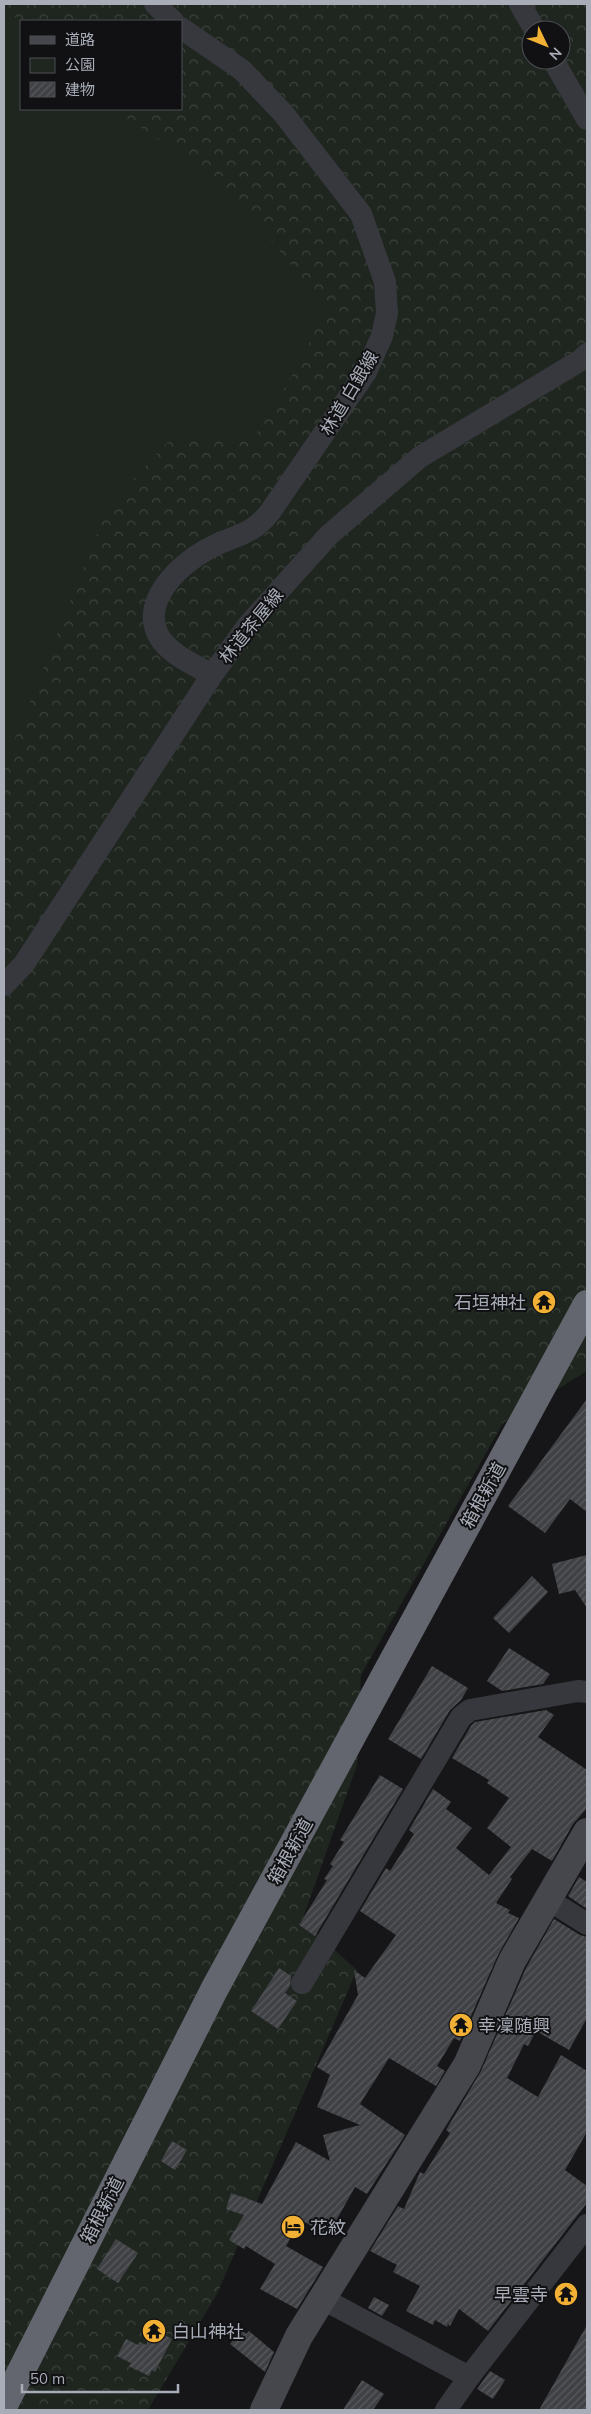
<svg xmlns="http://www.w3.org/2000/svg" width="591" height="2414" viewBox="0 0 591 2414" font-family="Mulish,'Noto Sans JP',sans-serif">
<defs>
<pattern id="forest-crowns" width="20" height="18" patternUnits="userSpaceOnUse" patternTransform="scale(1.25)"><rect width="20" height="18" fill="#1e261f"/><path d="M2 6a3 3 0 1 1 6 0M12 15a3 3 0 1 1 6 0" fill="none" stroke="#3c433d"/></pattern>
<pattern id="building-hatch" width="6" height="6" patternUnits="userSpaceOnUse" patternTransform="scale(1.25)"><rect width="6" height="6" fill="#404145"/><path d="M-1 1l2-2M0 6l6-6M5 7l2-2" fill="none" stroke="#595a5e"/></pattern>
</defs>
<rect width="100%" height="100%" fill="#161618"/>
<polygon fill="#1e261f" points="4,4 21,21 21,109 181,109 360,330 4,933"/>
<path fill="url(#forest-crowns)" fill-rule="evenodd" d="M4,4H587V1371L503,1423L361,1675L357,1765L302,1921L357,1970L217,2294L148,2410H4V766L108,507L168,442L254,438L296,369L326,309L266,234L216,178L113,109H181V21H21V24ZM531,30H561V60H531Z"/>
<g fill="url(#building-hatch)">
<polygon points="587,1399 587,1512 570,1499 545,1533 508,1506"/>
<polygon points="587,1555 587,1608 575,1590 559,1594 552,1564"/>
<polygon points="532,1576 548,1592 509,1633 493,1618"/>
<polygon points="509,1648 550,1674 543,1684 502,1691 487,1681"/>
<polygon points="432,1666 468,1688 461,1700 450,1710 421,1759 388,1739"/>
<polygon points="546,1710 554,1715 538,1737 587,1770 587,1808 573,1824 552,1861 532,1849 510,1877 512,1879 496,1903 510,1910 508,1913 519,1918 498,1955 460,2041 454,2038 437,2066 445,2071 436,2086 389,2058 360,2104 405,2135 367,2194 355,2187 328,2235 301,2220 286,2246 323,2267 297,2309 260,2289 275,2264 246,2246 244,2249 229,2240 244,2215 226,2209 231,2193 262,2204 296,2142 330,2161 323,2135 360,2125 317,2107 330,2075 317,2067 358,1995 354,1970 365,1978 396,1935 360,1911 386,1868 390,1871 414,1834 409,1830 433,1789 451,1802 446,1809 472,1828 456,1848 489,1875 511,1847 487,1828 509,1798 487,1783 489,1780 452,1758 471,1726 475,1722"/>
<polygon points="380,1775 403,1789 315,1936 299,1925 327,1880 324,1879 333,1866 330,1864 344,1842 340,1840"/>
<polygon points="579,1877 587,1882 587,1909 568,1896"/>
<polygon points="554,1919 580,1935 587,1937 587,2018 569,2050 536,2031 528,2046 524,2044 507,2078 538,2097 561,2055 587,2071 587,2132 565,2170 587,2186 587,2203 488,2331 459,2309 450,2326 448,2324 447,2327 435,2320 433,2325 406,2311 420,2286 393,2272 397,2265 370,2251 398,2206 404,2209 420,2172 424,2174 450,2133 446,2130 481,2071 526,1968"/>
<polygon points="279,1968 291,1976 290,1986 285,1993 297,2001 278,2029 251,2011"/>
<polygon points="172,2141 187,2150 175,2170 161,2161"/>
<polygon points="116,2239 138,2253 118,2283 97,2269"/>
<polygon points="374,2297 389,2305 382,2316 368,2308"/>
<polygon points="587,2325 587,2410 539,2410"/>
<polygon points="154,2329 172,2339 155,2372 152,2370 149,2376 129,2366 131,2363 117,2356 126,2339 138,2345 140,2342 146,2345"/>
<polygon points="242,2329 246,2334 249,2331 274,2352 265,2372 230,2344"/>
<polygon points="490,2371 505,2380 493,2399 477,2389"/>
<polygon points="362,2380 384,2394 373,2410 343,2410"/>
</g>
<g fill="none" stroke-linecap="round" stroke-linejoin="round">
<g stroke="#37383d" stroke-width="22">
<polyline points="155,4 173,21"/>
<polyline points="520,4 535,30"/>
<path d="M181,28L242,70L283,113L361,214L385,282L387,313L382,336L366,372L270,512C250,538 231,535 206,550C177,566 136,606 162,641C175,657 195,665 212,675"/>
<polyline points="553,60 587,119"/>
<polyline points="4,985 24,964 212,675 249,624 329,535 420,457 581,360 587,354"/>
<polyline points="547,1899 587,1924"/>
<polyline points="302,1983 461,1717 470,1710 578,1691 587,1692"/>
<polyline points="323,2299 469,2377"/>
<polyline points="446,2410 469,2377 587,2225"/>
</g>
<polyline stroke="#45474d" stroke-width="28" points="264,2410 299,2336 467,2065 512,1961 587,1832"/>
<polyline stroke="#63666e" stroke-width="28" points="4,2405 214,1990 587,1304"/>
</g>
<defs>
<g id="temple-disc" transform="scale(1.25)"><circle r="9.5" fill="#f2b134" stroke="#111113"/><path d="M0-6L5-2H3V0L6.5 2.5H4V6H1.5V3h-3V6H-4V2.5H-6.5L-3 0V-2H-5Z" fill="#111"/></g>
<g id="hotel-disc" transform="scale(1.25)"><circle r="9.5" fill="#f2b134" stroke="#111113"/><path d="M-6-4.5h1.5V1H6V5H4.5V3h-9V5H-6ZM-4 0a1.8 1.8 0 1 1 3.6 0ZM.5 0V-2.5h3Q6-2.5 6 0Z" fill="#111"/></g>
</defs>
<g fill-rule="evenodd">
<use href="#temple-disc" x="544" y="1302"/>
<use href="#temple-disc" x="461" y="2025"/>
<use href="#hotel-disc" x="293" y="2227"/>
<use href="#temple-disc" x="566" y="2294"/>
<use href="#temple-disc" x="154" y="2331"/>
</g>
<g text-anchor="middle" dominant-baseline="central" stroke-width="4" stroke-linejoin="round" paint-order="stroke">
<g font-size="18" fill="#a8adb8" stroke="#111113">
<text transform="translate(349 393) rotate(-59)">林道 白銀線</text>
<text transform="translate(251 626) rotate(-51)">林道茶屋線</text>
<text transform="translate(483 1495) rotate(-61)">箱根新道</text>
<text transform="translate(290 1851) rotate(-61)">箱根新道</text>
<text transform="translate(102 2210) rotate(-63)">箱根新道</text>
</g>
<g font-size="18" fill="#a8adb8" stroke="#111113" text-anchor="start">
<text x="526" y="1302" text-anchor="end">石垣神社</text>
<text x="478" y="2025">幸凜随興</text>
<text x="310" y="2227">花紋</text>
<text x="548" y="2294" text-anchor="end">早雲寺</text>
<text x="172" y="2331">白山神社</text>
</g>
</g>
<rect width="591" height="2414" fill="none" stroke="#a8adb8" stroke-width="10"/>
<rect x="20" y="20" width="162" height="90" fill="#111113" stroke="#4d4f55"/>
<rect x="30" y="36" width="25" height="8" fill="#45474d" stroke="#4d4f55"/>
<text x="65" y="45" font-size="15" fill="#a8adb8">道路</text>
<rect x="30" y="58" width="25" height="15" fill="#1e261f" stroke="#4d4f55"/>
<text x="65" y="70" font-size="15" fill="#a8adb8">公園</text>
<rect x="30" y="82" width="25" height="15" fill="url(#building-hatch)" stroke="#4d4f55"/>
<text x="65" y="95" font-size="15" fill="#a8adb8">建物</text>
<g transform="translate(546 45) rotate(133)"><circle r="24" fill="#111113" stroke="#4d4f55"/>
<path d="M0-4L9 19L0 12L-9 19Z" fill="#f2b134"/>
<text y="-8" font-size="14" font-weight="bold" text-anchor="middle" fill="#a8adb8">N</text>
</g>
<path d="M22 2384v8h156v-8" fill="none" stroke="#a8adb8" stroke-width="2.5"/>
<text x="30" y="2384" font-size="15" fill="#a8adb8" stroke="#111113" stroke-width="4" paint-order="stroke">50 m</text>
</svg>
